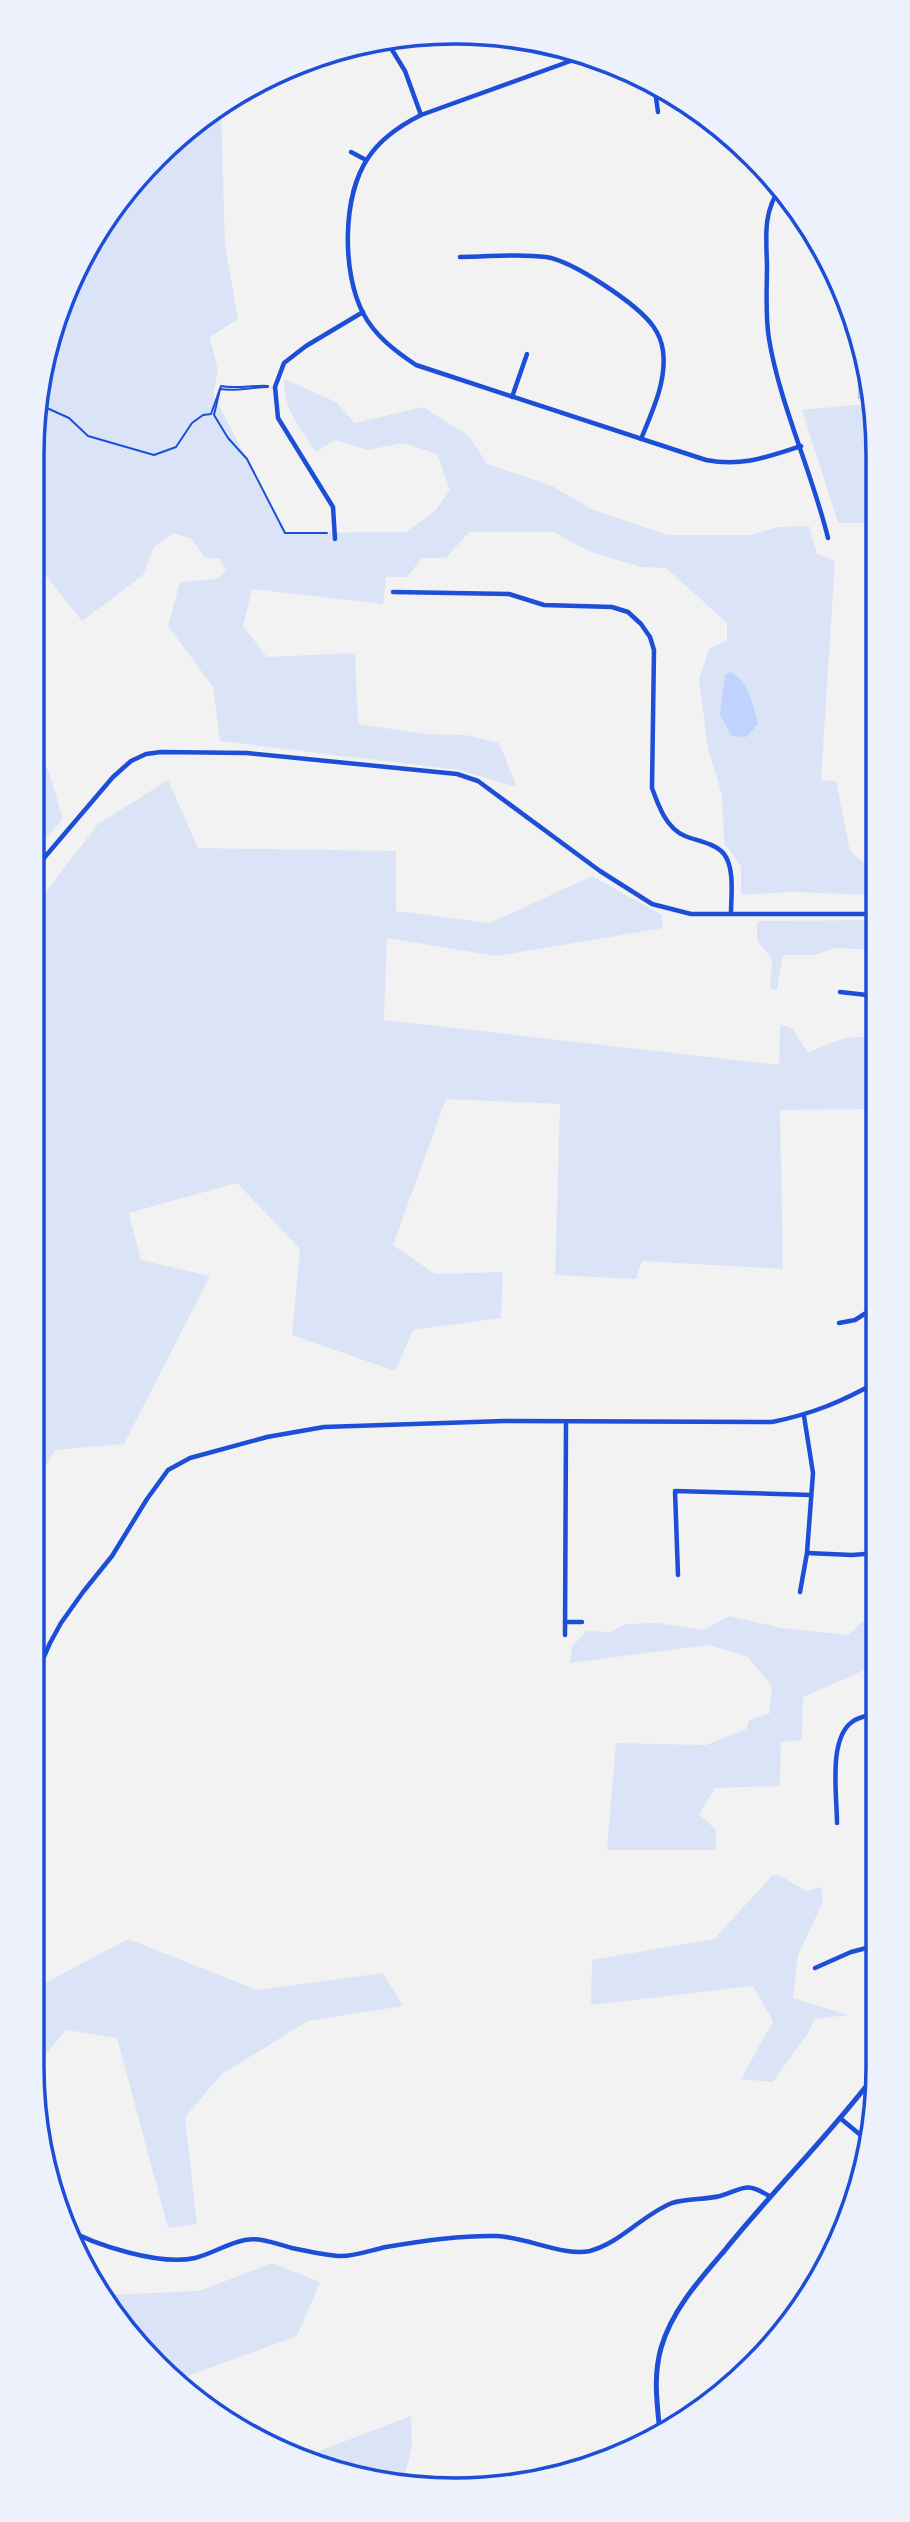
<svg xmlns="http://www.w3.org/2000/svg" width="910" height="2522" viewBox="0 0 910 2522" font-family="Manrope,sans-serif">
<rect width="100%" height="100%" fill="#f2f2f2"/>
<g fill="#dbe4f7">
<path d="M221,108L225,245L238,319L210,337L218,371L213,394L285,533L406,532L435,511L450,490L437,454L403,443L368,450L335,440L316,452C299,426 284,411 284,379L336,402L355,423L423,407L469,436L487,464L552,486L591,509L668,535H750L778,527L809,526L817,554L835,561L821,780L836,781L850,851L876,873V895L791,892L741,895V866L724,843L722,795L708,749L699,680L709,649L727,640V623L666,568L641,567L588,551L554,532H469L446,558H422L407,577H386L383,604L252,589L243,626L267,657L355,653L358,724L426,734L465,735L499,743L517,787L459,770L220,741L213,687L168,626L180,582L217,579L226,571L220,559L205,558L192,539L174,533L154,547L143,575L82,621L38,566L32,553V455L46,346L119,198Z"/>
<polygon points="854,405 875,405 875,523 838,523 802,410"/>
<polygon points="32,720 63,818 32,857"/>
<path d="M168,780L198,848L396,851V911L490,923L592,876L662,915L663,928L496,956L387,938L384,1020L779,1065L780,1024L793,1029L808,1053C830,1043 851,1032 876,1039V1109L780,1110L783,1269L642,1261L636,1279L555,1275L560,1104L446,1099L393,1245L435,1274L503,1272L501,1318L413,1330L395,1371L292,1335L300,1249L237,1183L129,1213L141,1260L210,1276L124,1444L55,1450L32,1490V910L98,824Z"/>
<polygon points="876,920 876,950 835,948 815,955 783,955 777,990 770,989 772,959 757,941 757,921"/>
<polygon points="877,1608 878,1664 803,1697 802,1740 781,1742 780,1786 715,1788 699,1814 716,1830 716,1850 607,1850 616,1743 706,1745 746,1729 749,1720 769,1714 772,1686 747,1656 708,1645 570,1663 572,1647 586,1631 611,1632 625,1624 658,1623 704,1630 729,1616 781,1628 848,1635"/>
<polygon points="779,1875 806,1891 821,1887 823,1902 798,1955 793,1998 848,2015 814,2019 810,2030 773,2082 741,2079 773,2021 753,1986 591,2005 592,1960 714,1939 772,1876"/>
<polygon points="128,1939 257,1990 383,1973 403,2006 308,2021 222,2074 185,2117 197,2224 168,2228 117,2038 66,2030 32,2071 32,1990"/>
<polygon points="272,2263 320,2282 297,2336 179,2379 137,2347 105,2295 199,2291"/>
<polygon points="411,2416 412,2447 402,2487 297,2456 306,2456"/>
</g>
<path fill="#bfd3fe" d="M730,672C748,680 754,707 758,724L746,737L732,736L720,715L725,675Z"/>
<polygon fill="#bdc9ec" points="857,343 858,343 875,399 858,399"/>
<g fill="none" stroke-linecap="round" stroke-linejoin="round">
<g stroke="#1d4ed8" stroke-width="2">
<path d="M268,387C252,387 236,392 220,389L214,415L228,438L247,459L285,533H327"/>
<path d="M38,404L69,418L88,436L154,455L176,447L192,423L203,415L211,414L221,386C236,389 252,385 268,386"/>
</g>
<g stroke="#1d4ed8" stroke-width="4.5">
<polyline points="386,40 405,71 421,115"/>
<path d="M587,55L421,115C401,125 381,138 368,158C342,196 342,273 363,313C375,336 395,351 416,365L706,460C742,467 767,457 801,446"/>
<polyline points="654,83 658,112"/>
<polyline points="351,152 366,160"/>
<path d="M781,187C763,211 766,236 767,264C767,288 765,315 769,339C780,405 812,472 828,538"/>
<path d="M460,257C488,257 518,253 546,257C573,261 637,304 653,326C658,333 662,343 663,351C667,381 652,412 641,439"/>
<polyline points="512,397 527,354"/>
<polyline points="335,539 333,507 278,418 275,387 284,363 306,346 363,312"/>
<path d="M393,592L509,594L544,605L612,607L628,612L641,624L650,637L654,650L652,788C658,805 666,828 685,836C697,841 715,843 724,854C735,868 731,897 731,913"/>
<polyline points="32,872 113,777 131,761 146,754 161,752 247,753 457,774 478,781 600,871 652,904 691,914 876,914"/>
<polyline points="840,992 876,996"/>
<polyline points="871,1168 877,1165"/>
<polyline points="839,1323 855,1320 877,1306"/>
<polyline points="807,1553 852,1555 877,1553"/>
<polyline points="678,1575 675,1491 811,1495"/>
<polyline points="800,1592 807,1553 813,1473 804,1416"/>
<polyline points="565,1622 582,1622"/>
<polyline points="565,1635 566,1423"/>
<path d="M32,1684L50,1643L61,1623L83,1592L112,1556L147,1499L168,1470L190,1458L267,1437L324,1427L504,1421L772,1422C812,1414 841,1402 877,1382"/>
<path d="M837,1823C837,1796 828,1739 852,1722C858,1717 870,1715 878,1713"/>
<polyline points="815,1968 851,1952 878,1945"/>
<polyline points="840,2118 869,2142"/>
<path d="M63,2227C94,2245 160,2266 195,2258C212,2254 228,2243 245,2240C262,2237 276,2244 292,2248C307,2251 324,2255 339,2256C354,2257 371,2250 386,2247C420,2241 462,2235 497,2236C526,2237 565,2257 590,2251C622,2242 642,2215 672,2203C687,2198 704,2200 720,2196C744,2189 745,2181 769,2196"/>
</g>
<path stroke="#1d4ed8" stroke-width="5" d="M660,2433C657,2403 653,2377 661,2348C672,2310 700,2279 725,2250C774,2189 831,2134 878,2071"/>
</g>
<path d="M0 0H910V2522H0ZM455 44H455A411 411 0 0 1 866 455V2067A411 411 0 0 1 455 2478H455A411 411 0 0 1 44 2067V455A411 411 0 0 1 455 44Z" fill="#edf1fc" fill-rule="evenodd"/>
<path fill="none" stroke="#1d4ed8" stroke-width="3.5" d="M455 44H455A411 411 0 0 1 866 455V2067A411 411 0 0 1 455 2478H455A411 411 0 0 1 44 2067V455A411 411 0 0 1 455 44Z"/>
</svg>
